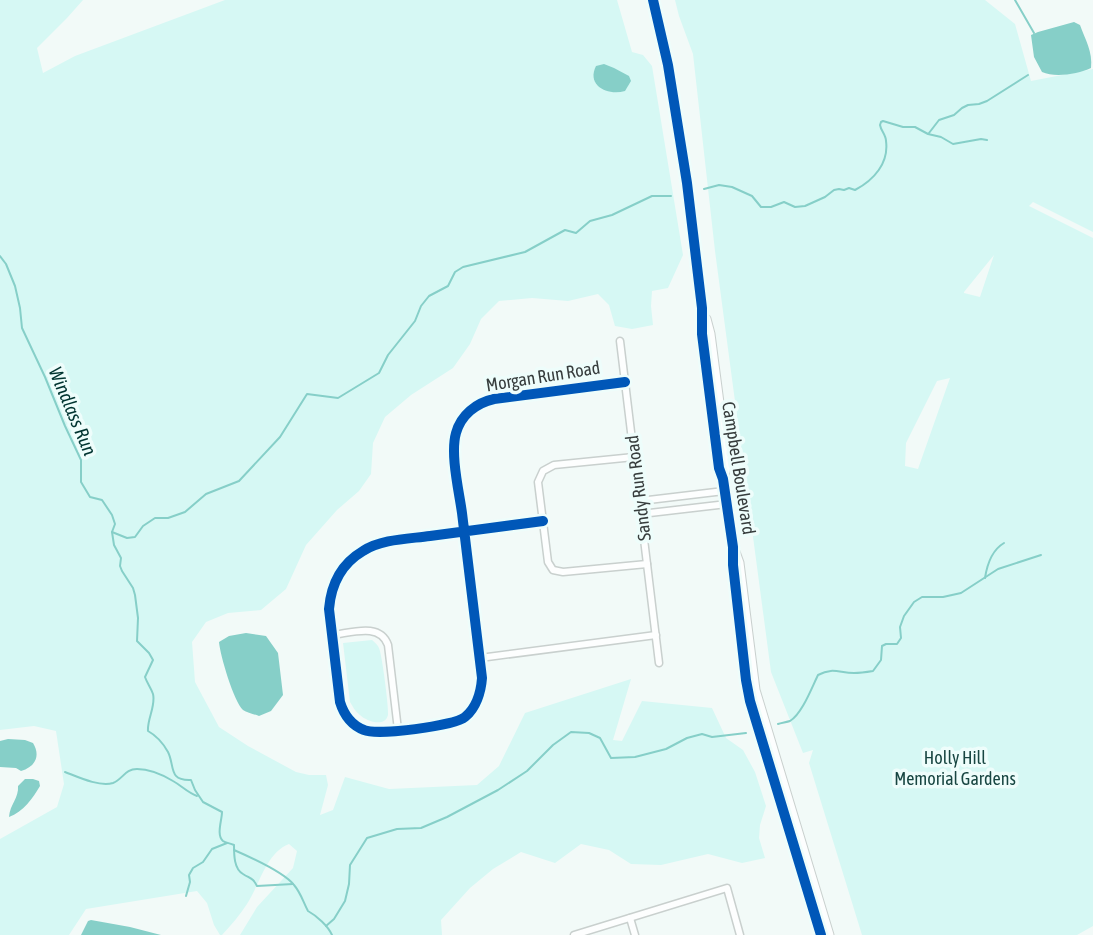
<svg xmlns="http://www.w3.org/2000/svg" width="1093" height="935" viewBox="0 0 1093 935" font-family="'Asap Condensed',sans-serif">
<rect width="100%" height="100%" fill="#f2faf8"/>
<g fill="#d6f8f4" fill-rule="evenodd">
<path d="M0,0H83L67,18L37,48L43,73L75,56L225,0H617L632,52L643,55L652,66L683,255L668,288L652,291L651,306L653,325L632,329L615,326L609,305L598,294L568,301L532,298L499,301L481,319L470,344L453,368L411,395L385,417L373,443L371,474L359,491L337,510L306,545L286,589L261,610L228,613L206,622L192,642L195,682L219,727L248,746L296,772L309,775H326L328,785L320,815L333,810L345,777L389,789L477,785L499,766L525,713L631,679L613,740L622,741L642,701L712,708L726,738L743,750L755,772L766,806L760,825L759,838L765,858L742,863L708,854L661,865L631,864L609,850L581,844L555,863L521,852L493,869L470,888L441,920L442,935H240L257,907L293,868L297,851L289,844C266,853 260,884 247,904C240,915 231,925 222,935H220L214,925L207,903L197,891L86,909L69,935H0V839L57,807L64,784L56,731L34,726L0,730Z"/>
<path d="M675,0H985L1015,24L1031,81L1093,69V232L1033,202L1029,206L1093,238V926L1077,935H862L809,763L813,750L803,753L771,672L715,251L693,54L679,16ZM994,255L980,297L964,293V292ZM950,378L918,469L905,466L906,443L937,381Z"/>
<path d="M372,640C375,643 378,645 379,648C382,654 389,709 388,715C385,728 366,721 360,715C355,711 353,707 350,702L343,643Z"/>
</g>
<g fill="#86cfc8">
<path d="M1074,22L1080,25C1085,39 1093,52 1091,68C1078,74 1055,78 1042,72L1034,57L1031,35L1038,32Z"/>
<path d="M604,64L614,68L629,76L631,81L625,91C608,96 586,86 596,66Z"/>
<path d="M246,633L266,636L278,653L283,695L271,711L259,716C254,714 247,713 243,710C234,702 220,655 219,642L229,636Z"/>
<path d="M8,739L25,740L33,743C41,756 35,767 21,771L16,768L0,767V741Z"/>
<path d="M25,779H33L39,781L40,786C33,798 23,812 9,817C10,804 19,798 18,786Z"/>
<polygon points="91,920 130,927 161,935 81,935 88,921"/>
</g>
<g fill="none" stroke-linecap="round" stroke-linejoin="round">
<g stroke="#86cfc8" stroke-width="2">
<polyline points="1015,0 1034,33"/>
<polyline points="929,133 939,120 954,115 962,108 968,105 979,104 987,101 1028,75"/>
<path d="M704,189L719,185L732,187L752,196L761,207H771L784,202L795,207L805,206L825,197L834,190L839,189L844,190L849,188L855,190C874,180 889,163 886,141C886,135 881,131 880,125L881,122L883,121L903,127H915L928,134L941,137L953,144L981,139L987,140"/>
<path d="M0,256L6,264L15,286L20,308L22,328L45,377L65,426L81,460V482L90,497L102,500L112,515L115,524L112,532L114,545L121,558L120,566L122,571L133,588L135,595L138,618L137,641L149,653L153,660L145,677C147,683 151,688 153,694C156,706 147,719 148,731C157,736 163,743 168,752C175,766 168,781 191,780L195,790L203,802L222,812C222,820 216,835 223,841C226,843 230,843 234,845C234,855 234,869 243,874C251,879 253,878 257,886L293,884"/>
<polyline points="112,532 127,538 135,537 143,526 155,518 168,518 185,512 206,494 239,481 280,437 307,394 338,398 379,373 388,355 415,321 421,306 429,296 448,286 455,272 463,267 525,252 565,230 576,233 590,221 612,215 652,196 671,196"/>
<path d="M985,578C987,565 992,550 1004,543"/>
<path d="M778,724C781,723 787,722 790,721C802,714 812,687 818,675C833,667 839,673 854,673C860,673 867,672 873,671L881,660L882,646L886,644H897L901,638L900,627L904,616L914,602L922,597H943L961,593L998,569L1041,555"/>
<path d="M65,772C78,777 99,787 113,783C123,779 125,769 137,769C149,769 163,775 173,781C182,786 187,792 197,796"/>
<path d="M234,850C250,857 284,872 294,885C301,893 303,902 308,911C317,916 328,926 332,935"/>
<polyline points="186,896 190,882 189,875 193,868 203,862 212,849 227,843"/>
<polyline points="326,926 334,919 345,901 349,884 350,865 367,838 397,829 421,828 447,817 498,790 527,771 553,745 571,732 589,733 600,738 611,758 635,757 666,749 687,738 702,734 712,737 746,733"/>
</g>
<g stroke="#c9d0ce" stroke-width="9">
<g id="street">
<polyline points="620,341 659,663"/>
<polyline points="634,457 554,465 543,471 538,482 548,562 553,570 563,572 647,564"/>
<polyline points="640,501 724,491"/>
<polyline points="641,514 727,504"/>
<path d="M543,521C505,526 468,531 430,536C408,539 382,539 363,551C341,564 331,585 329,609L340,702C344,715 351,725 364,730C377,736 454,726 465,717C476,708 481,692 482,678C475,623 469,568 462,513C459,491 450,454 456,433C461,415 476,403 494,399L625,382"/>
<path d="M332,635C351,633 380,622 388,645L398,730"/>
<polyline points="480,658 656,635"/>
<polyline points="630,918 635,935"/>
<polyline points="574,935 727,888 740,935"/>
</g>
</g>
<g stroke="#c9d0ce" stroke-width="11">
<g id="secondary">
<polyline points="653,0 668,65 687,183 702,308 702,334 719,468 723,479 733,547 733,565 746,680 750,701 821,935"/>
<polyline points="706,319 710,334 727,464 723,478"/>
<polyline points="735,552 739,563 755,690 829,935"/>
</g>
</g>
<use href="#street" stroke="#fdfefe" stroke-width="6"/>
<use href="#secondary" stroke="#fdfefe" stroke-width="9"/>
<g stroke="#eefdfb" stroke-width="15">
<g id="cycleway">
<polyline points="653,0 668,65 687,183 702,308 702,334 719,468 723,479 733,547 733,565 746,680 750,701 821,935"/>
<path d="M543,521C505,526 468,531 430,536C408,539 382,539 363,551C341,564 331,585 329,609L340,702C344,715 351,725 364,730C377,736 454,726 465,717C476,708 481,692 482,678C475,623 469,568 462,513C459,491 450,454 456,433C461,415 476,403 494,399L625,382"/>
</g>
</g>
<use href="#cycleway" stroke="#0057b8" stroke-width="10"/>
</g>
<g text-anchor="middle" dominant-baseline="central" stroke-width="7" stroke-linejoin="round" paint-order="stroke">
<g font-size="18" fill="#373d3d" stroke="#eefdfb">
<text transform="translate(543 376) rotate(-9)">Morgan Run Road</text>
<text transform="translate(739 468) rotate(81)">Campbell Boulevard</text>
<text transform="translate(638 488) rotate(-97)">Sandy Run Road</text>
</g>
<g font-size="18" fill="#184642" stroke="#eefdfb">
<text x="955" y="757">Holly Hill<tspan x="955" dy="21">Memorial Gardens</tspan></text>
</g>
<g font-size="19" font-style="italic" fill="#013430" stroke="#eefdfb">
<text transform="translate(73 411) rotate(67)">Windlass Run</text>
</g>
</g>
</svg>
